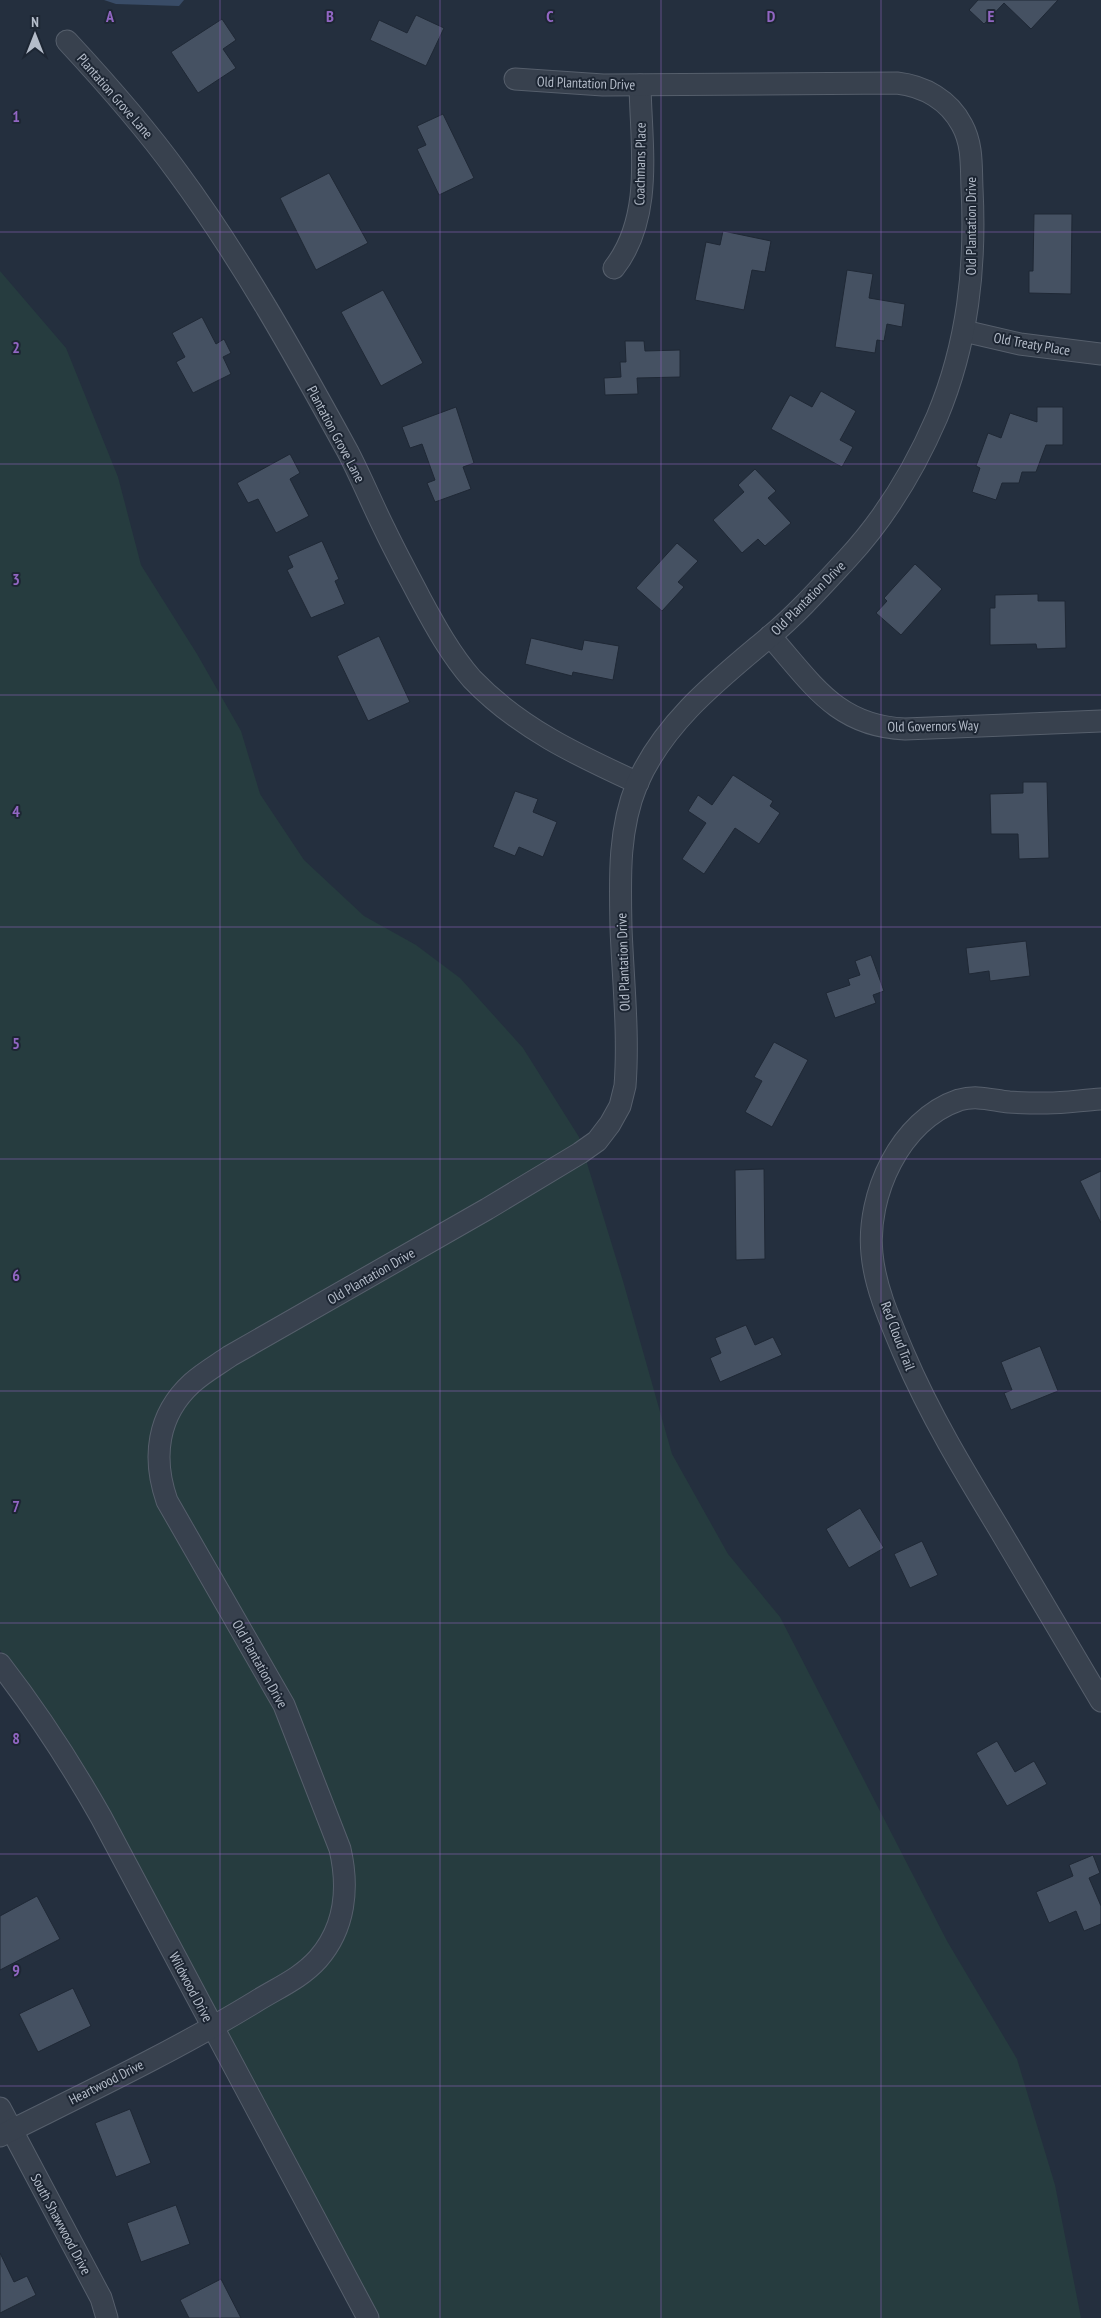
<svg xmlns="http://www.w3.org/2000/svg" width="1101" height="2318" viewBox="0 0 1101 2318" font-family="'PT Sans Narrow',sans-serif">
<rect width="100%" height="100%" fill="#242f3e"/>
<polygon fill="#263c3f" points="0,271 66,348 118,477 141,565 197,654 241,731 260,794 304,860 364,916 416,945 460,978 523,1048 579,1137 623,1281 672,1454 728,1554 780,1617 947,1941 1017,2059 1055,2185 1081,2318 378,2318 40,1701 0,1650"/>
<polygon fill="#394c67" points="104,0 184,0 179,6 116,4"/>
<g fill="#455162" stroke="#1f2835">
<polygon points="978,0 1058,0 1031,29 1004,3 984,24 969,10"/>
<polygon points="416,15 444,28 426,66 370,40 379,20 407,33"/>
<polygon points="222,19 236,40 223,49 236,68 198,93 171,52"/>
<polygon points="443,114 474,178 439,195 417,149 426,145 417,126"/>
<polygon points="329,173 368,243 316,270 280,198"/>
<polygon points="1034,214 1072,214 1071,294 1029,293 1029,271 1033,271"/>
<polygon points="723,231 771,241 765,272 752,270 744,310 695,300 706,242 720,245"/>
<polygon points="847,270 873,274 869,298 905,304 902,327 887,324 884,341 877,340 875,353 835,347"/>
<polygon points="383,290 423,363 381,386 341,312"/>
<polygon points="202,317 216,344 224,339 231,353 223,357 231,374 193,393 176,362 185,357 172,333"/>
<polygon points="625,341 644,341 645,351 680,350 680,377 637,378 638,394 605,395 604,378 621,377 620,362 626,362"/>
<polygon points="821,391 856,411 840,440 853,447 842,467 771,429 790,395 812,407"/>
<polygon points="456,407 474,463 463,467 471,489 435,502 427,483 435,480 422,444 410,448 402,427"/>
<polygon points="1037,407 1063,407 1063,445 1046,445 1036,472 1022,472 1019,483 1002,483 996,500 972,492 980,468 976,466 988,433 1001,438 1010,413 1037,422"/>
<polygon points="290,454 300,473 290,479 309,516 276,533 258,499 248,503 237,483"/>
<polygon points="755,469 776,491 768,498 791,523 765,546 758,539 742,553 713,520 744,492 738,485"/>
<polygon points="322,541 339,579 335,581 345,604 311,618 287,570 293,567 288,556"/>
<polygon points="677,543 698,561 678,582 684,587 662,611 636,588"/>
<polygon points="915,564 942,589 901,635 876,613 887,601 884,598"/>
<polygon points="1038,594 1038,601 1065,601 1066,648 1037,649 1036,644 990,645 990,608 995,608 995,595"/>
<polygon points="379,636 410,702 368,721 337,656"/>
<polygon points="531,638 582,650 584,640 619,646 613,680 573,672 572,676 525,664"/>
<polygon points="733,775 773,801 770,806 780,813 759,844 735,828 704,874 682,859 706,823 688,811 698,795 712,805"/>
<polygon points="1023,782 1047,782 1049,858 1019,859 1018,834 991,834 990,794 1023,793"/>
<polygon points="515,791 538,799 533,812 557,822 543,857 519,847 515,856 493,847"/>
<polygon points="1026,941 1030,976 990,981 989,971 969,974 966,948"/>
<polygon points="871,955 884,991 873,995 876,1003 835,1018 826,993 850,985 848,979 860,975 855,961"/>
<polygon points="774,1042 808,1060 772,1127 745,1112 762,1081 754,1077"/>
<polygon points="764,1169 765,1259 736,1260 735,1170"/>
<polygon points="1101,1171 1101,1223 1080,1181"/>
<polygon points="746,1325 755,1345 773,1337 782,1355 720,1382 710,1358 721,1353 715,1338"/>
<polygon points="1040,1346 1058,1391 1011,1410 1004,1393 1012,1390 1001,1362"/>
<polygon points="860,1508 884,1548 849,1568 826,1529"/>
<polygon points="922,1541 938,1575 910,1588 894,1554"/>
<polygon points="997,1741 1015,1772 1034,1761 1047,1784 1007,1806 976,1753"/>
<polygon points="1093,1855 1100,1873 1089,1878 1101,1906 1101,1924 1084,1931 1076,1911 1049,1923 1036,1892 1073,1876 1069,1865"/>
<polygon points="37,1896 60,1939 0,1970 0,1916"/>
<polygon points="73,1988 91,2026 38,2052 19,2014"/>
<polygon points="130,2109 151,2163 116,2177 95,2123"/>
<polygon points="176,2205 190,2244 141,2262 127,2223"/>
<polygon points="0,2253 14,2282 27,2276 36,2295 0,2313"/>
<polygon points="221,2279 241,2318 189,2318 180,2300"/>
</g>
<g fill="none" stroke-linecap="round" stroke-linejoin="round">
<g stroke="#565f6c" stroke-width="23">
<g id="minor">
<path d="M67,41C106,83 144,126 178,173C242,260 296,357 348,452C361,477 372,504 385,530C396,553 408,575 420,598C435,626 451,655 472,679C519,728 577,755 638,783"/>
<path d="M614,268C654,217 641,145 640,85"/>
<polyline points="964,331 1020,344 1101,354"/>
<path d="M770,636C812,683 836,726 905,729L1101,721"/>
<path d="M1101,1099C1083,1100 1065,1103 1047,1103C1034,1103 1021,1103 1009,1102C991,1100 977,1095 959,1100C900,1120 866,1195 872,1254C875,1288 891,1323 904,1354C930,1415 964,1471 998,1527C1032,1585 1067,1643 1101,1701"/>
<path d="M0,1664C38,1713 71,1764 101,1817L368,2318"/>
<polyline points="0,2108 101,2298 107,2318"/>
<path d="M0,2136C86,2093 173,2052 255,2002C277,1988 300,1979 318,1959C345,1928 349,1888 340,1849L284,1705L167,1501C152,1458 157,1415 192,1383C203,1373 217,1365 230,1356L487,1209L580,1153L597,1141L610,1124L620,1106L625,1086C629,1034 623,980 621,928C620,879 618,830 637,784C664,722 718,680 768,638C796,615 822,586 847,559C885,518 915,468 937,417C968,343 976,267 972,188C971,167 973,145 962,125C949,100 924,86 897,83L603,85L515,79"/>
</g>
</g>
<use href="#minor" stroke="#38414e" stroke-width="21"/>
</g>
<path fill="none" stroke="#9266c3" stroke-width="1" stroke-opacity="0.55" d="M220,0V2318M440,0V2318M661,0V2318M881,0V2318M0,232H1101M0,464H1101M0,695H1101M0,927H1101M0,1159H1101M0,1391H1101M0,1623H1101M0,1854H1101M0,2086H1101"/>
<g text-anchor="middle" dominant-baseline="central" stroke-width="4" stroke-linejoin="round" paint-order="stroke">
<g font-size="14" fill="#b4bcc9" stroke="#1d2633">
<text transform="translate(586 83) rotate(2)">Old Plantation Drive</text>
<text transform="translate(115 96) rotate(49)">Plantation Grove Lane</text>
<text transform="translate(640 164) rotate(-89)">Coachmans Place</text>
<text transform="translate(971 226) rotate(-90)">Old Plantation Drive</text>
<text transform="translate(1032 344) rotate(10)">Old Treaty Place</text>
<text transform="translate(336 434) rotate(62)">Plantation Grove Lane</text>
<text transform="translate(808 598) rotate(-45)">Old Plantation Drive</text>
<text transform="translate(933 726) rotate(-1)">Old Governors Way</text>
<text transform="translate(623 962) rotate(-92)">Old Plantation Drive</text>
<text transform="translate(371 1276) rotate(-30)">Old Plantation Drive</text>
<text transform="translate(898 1336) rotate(69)">Red Cloud Trail</text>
<text transform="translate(260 1664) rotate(61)">Old Plantation Drive</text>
<text transform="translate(191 1987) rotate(62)">Wildwood Drive</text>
<text transform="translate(106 2082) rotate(-27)">Heartwood Drive</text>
<text transform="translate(61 2224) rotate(62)">South Shawwood Drive</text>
</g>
</g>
<g font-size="16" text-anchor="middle" font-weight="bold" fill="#9266c3" stroke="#1d2633" stroke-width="4" stroke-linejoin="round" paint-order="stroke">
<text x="110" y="22">A</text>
<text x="330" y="22">B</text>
<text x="550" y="22">C</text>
<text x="771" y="22">D</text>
<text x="991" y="22">E</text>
<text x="16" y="122">1</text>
<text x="16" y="353">2</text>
<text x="16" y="585">3</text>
<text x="16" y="817">4</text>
<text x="16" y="1049">5</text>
<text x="16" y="1281">6</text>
<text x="16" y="1512">7</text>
<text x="16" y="1744">8</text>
<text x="16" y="1976">9</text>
</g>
<g transform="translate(35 35)" stroke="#1d2633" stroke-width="4" paint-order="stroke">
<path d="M0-4L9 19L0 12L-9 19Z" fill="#b4bcc9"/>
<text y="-8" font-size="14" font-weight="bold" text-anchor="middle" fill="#b4bcc9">N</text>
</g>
</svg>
